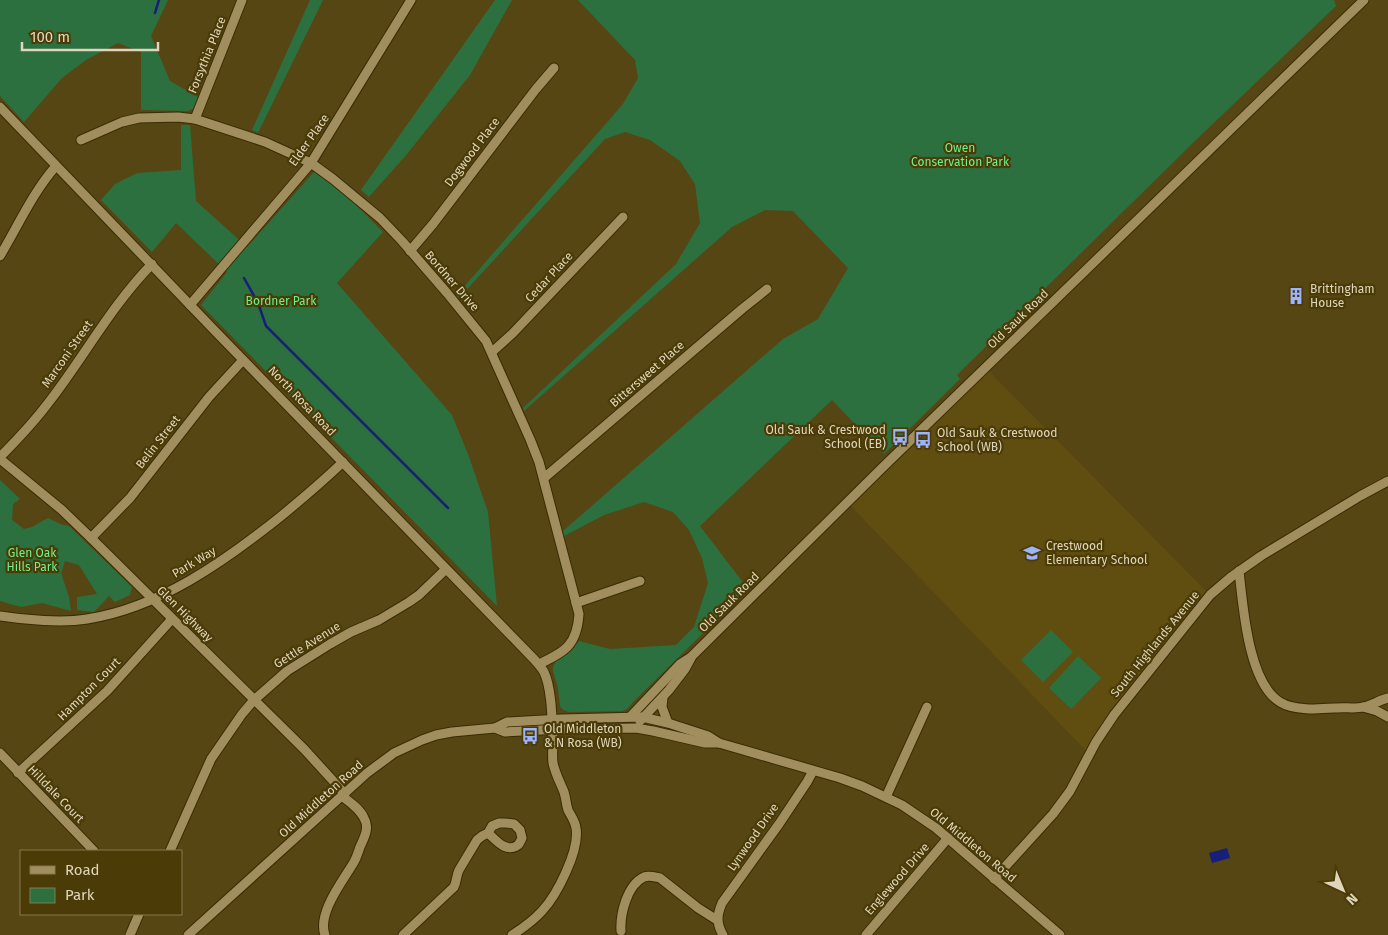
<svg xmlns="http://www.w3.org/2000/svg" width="1388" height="935" viewBox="0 0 1388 935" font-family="'Fira Sans',sans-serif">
<rect width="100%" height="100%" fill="#564614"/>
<polygon fill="#604d10" points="986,368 1210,595 1089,754 847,502"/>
<g fill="#2d703f">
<path d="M0,0H168L151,36L170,81L200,98C198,105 195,109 187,111L141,110V52L118,43L86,60L62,78L24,122L0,96Z"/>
<polygon points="310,0 323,0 258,133 252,130"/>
<polygon points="495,0 512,0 470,75 407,154 369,197 361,190"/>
<polygon points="578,0 1334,0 1336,6 1196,140 957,375 960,379 884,454 832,400 700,526 748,589 633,702 627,709 622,711 568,712 562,709 560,706 558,688 553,671 553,667 556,661 571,651 579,641 610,649 676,645 694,627 708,583 702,558 689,530 673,512 644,502 604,515 564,536 563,531 783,339 818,319 848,268 793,211 765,210 732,227 524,411 523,408 676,264 700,223 695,184 680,161 650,140 625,132 605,139 458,299 456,296 623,104 638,78 635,60"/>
<polygon points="181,125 190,125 196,201 247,247 314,172 346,195 383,232 337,283 452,415 468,454 488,512 497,606 201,305 227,272 176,223 152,252 101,200 115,184 137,173 181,170"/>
<polygon points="0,480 20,499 13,504 12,520 24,529 32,527 48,518 63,525 69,526 132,587 130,595 115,602 109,596 94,612 77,610 77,597 97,594 79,565 65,561 61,573 69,597 71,611 42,603 21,607 0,601"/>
<polygon points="1051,630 1073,652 1043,682 1021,660"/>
<polygon points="1078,656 1101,678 1071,709 1049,688"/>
</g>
<polygon fill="#161f7a" points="1227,848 1230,858 1212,863 1209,853"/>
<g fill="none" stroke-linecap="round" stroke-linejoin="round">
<g stroke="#161f7a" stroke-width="2.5">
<polyline points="155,13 159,0"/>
<polyline points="244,278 258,303 266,326 448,508"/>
</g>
<g stroke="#392c06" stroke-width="11">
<g id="minor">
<path d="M0,107L216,332L529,654C534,659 540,665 544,672C552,689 552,721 553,740C553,747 552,756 553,763C555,773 560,782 564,792C566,798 566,804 568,810C571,816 575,821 576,828C580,850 557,895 542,911C533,921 523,928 512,935"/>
<polyline points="195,119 242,0"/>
<path d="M81,140L122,122L139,118L178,117L195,119L265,142L311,163L333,179L380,218L402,241L447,293L486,341L530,439L539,462L579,614C577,645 565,652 539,664"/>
<polyline points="410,251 433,224 536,89 554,68"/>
<path d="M0,256C18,226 33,192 56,166"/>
<polyline points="190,305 311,163 411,0"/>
<polyline points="492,352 513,333 623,217"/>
<path d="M0,457C17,440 34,422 49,402C84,357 111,306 152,264"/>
<polyline points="0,459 62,510 91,538 305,750 345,794"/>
<polyline points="544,478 742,309 767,289"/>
<polyline points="91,538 130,498 209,397 243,360"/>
<path d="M1239,571C1243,605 1248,683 1280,702C1294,711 1320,709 1336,708C1345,707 1355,709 1363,707C1371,706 1379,700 1388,698"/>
<polyline points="576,603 640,581"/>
<path d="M0,616C25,620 63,623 87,619C159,608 225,561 280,517C302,499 323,481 343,462"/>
<polyline points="663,697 662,707 668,723"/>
<polyline points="1363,707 1377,711 1388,717"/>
<polyline points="630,717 680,664 691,657 882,468 1364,0"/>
<polyline points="640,721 669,690 685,669 691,658"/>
<polyline points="495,728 505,732 561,729 636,728 653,731 705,743 719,743 840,778 862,786 902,805 936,828 1060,935"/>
<polyline points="0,753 94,851"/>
<polyline points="18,773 107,691 172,619"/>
<polyline points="886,797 927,707"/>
<polyline points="170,851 211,759 242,714 254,700 287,671 330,644 351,632 379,620 409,602 419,595 446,569"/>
<polyline points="994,879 1053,814 1070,791 1096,742 1114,715 1210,595 1231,577 1261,556 1360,496 1388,481"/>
<path d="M621,931C620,914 627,885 644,877C649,875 655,877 660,878L698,908L717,920"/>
<polyline points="130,935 139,914"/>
<polyline points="188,935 367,773 394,753 422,740 436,735 452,732 495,728 507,722 561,719 642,717 668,723 708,736 719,743"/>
<path d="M325,935C317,913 343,881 354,862C357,857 358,852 360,847C364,838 370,828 364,818C360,809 350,802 342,796"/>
<path d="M403,935L454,887C457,881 456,876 459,870L477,840L482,836L488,833L492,826L499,823H505L514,824L520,830L522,838C521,840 520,843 518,845C506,854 495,839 488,833"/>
<path d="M723,935C716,923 717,915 722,903L779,824L807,782L813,771"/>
<polyline points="866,935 948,838"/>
</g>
</g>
<use href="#minor" stroke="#a08e5e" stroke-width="9"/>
</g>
<defs>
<g id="building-bare" transform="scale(1.35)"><path d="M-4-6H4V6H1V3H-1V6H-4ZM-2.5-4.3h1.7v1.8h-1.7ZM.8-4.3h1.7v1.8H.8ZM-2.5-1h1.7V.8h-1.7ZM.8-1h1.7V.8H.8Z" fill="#9cb4fd" stroke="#4b3b06" stroke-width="2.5" paint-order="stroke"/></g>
<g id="bus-bare" transform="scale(1.35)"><path d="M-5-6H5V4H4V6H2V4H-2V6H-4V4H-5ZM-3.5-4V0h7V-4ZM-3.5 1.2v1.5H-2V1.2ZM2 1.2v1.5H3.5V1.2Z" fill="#9cb4fd" stroke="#4b3b06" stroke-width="2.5" paint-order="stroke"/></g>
<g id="school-bare" transform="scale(1.35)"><path d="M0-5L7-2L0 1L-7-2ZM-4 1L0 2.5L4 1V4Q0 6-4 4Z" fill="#9cb4fd" stroke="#4b3b06" stroke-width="2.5" paint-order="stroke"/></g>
</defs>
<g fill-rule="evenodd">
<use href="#building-bare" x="1296" y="296"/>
<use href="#bus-bare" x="900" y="437"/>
<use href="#bus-bare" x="923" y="440"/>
<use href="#school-bare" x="1032" y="553"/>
<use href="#bus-bare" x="530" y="736"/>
</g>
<g text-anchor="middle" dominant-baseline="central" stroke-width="4.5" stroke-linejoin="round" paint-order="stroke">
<g font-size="12" fill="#dfd6bd" stroke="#4b3b06">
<text transform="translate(207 55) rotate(-68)">Forsythia Place</text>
<text transform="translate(309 140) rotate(-55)">Elder Place</text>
<text transform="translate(472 152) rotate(-53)">Dogwood Place</text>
<text transform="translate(549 277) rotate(-47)">Cedar Place</text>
<text transform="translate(452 281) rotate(49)">Bordner Drive</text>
<text transform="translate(1018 319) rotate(-44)">Old Sauk Road</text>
<text transform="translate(67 354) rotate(-55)">Marconi Street</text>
<text transform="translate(647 374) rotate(-41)">Bittersweet Place</text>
<text transform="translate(302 401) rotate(46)">North Rosa Road</text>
<text transform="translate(158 442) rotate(-52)">Belin Street</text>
<text transform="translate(194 562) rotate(-31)">Park Way</text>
<text transform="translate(729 602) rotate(-45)">Old Sauk Road</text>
<text transform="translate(185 614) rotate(45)">Glen Highway</text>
<text transform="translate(1155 644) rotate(-51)">South Highlands Avenue</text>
<text transform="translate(307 645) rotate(-32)">Gettle Avenue</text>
<text transform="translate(89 689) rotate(-45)">Hampton Court</text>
<text transform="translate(56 794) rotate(46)">Hilldale Court</text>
<text transform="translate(321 799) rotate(-42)">Old Middleton Road</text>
<text transform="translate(753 837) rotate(-55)">Lynwood Drive</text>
<text transform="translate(973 845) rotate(40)">Old Middleton Road</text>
<text transform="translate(897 879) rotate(-49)">Englewood Drive</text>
</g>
<g font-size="12" fill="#6bf18e" stroke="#4b3b06">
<text x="960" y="148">Owen<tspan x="960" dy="14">Conservation Park</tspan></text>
<text x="281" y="301">Bordner Park</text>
<text x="32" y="553">Glen Oak<tspan x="32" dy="14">Hills Park</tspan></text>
</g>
<g font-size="12" fill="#dfd6bd" stroke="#4b3b06" text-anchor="start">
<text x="1310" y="289">Brittingham<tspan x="1310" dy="14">House</tspan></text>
<text x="886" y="430" text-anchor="end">Old Sauk &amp; Crestwood<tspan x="886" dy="14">School (EB)</tspan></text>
<text x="937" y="433">Old Sauk &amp; Crestwood<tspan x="937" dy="14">School (WB)</tspan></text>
<text x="1046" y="546">Crestwood<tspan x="1046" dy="14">Elementary School</tspan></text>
<text x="544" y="729">Old Middleton<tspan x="544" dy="14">&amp; N Rosa (WB)</tspan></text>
</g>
</g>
<rect x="20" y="850" width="162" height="65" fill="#4b3b06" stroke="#86794f"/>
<rect x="30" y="866" width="25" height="8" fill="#a08e5e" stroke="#86794f"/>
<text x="65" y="875" font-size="15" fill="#dfd6bd">Road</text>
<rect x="30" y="888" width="25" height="15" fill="#2d703f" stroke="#86794f"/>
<text x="65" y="900" font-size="15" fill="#dfd6bd">Park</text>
<g transform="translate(1343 890) rotate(136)" stroke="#4b3b06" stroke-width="4" paint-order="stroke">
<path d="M0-4L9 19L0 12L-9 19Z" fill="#dfd6bd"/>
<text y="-8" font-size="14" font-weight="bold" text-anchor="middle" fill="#dfd6bd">N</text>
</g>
<path d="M22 42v8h136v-8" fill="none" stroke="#dfd6bd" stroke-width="2.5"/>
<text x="30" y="42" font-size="15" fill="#dfd6bd" stroke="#4b3b06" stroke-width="4" paint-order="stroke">100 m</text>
</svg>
